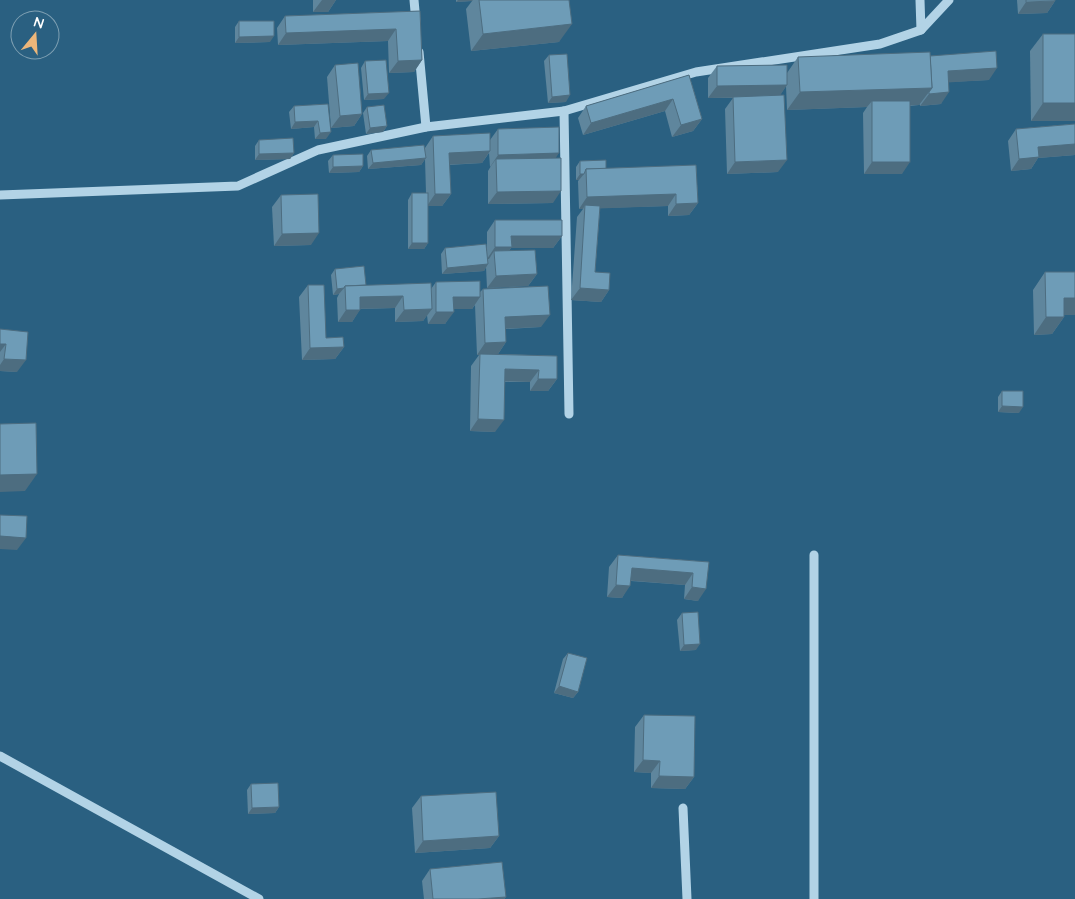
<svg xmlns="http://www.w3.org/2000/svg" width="1075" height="899" viewBox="0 0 1075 899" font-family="Quicksand,sans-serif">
<rect width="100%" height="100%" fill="#2a6081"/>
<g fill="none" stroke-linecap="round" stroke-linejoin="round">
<g stroke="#b2d3e6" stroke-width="9">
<polyline points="414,0 416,22"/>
<polyline points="920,0 921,30"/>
<polyline points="419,52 426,127"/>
<polyline points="564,111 569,414"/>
<polyline points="0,195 238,186 318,150 426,127 564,111 696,72 880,44 921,30 949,0"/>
<polyline points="814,555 814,899"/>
<polyline points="0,756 259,899"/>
<polyline points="683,808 687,899"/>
</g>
</g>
<g fill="#5f869d">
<polygon points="313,0 336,0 328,12 313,12"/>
<polygon points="456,0 569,0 559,42 471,51 466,9 472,1 456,2"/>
<polygon points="1017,0 1055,0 1055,1 1047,13 1018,14"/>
<polygon points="420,11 422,60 414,72 389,73 388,41 278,45 277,28 285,16"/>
<polygon points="239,21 270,42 235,43 235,27"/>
<polygon points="1043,34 1075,34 1075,121 1031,121 1030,51"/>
<polygon points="549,55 566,102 548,103 544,61"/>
<polygon points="930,56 989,80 948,82 941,104 920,106 920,104 919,105 910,106 902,174 864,174 863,113 867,107 787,110 786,86 780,95 778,172 727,174 725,109 733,98 708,98 708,78 717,66 787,73 798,57"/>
<polygon points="365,61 384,99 364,100 361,68"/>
<polygon points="335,65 362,114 354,126 331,128 327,77"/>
<polygon points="689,75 702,119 693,131 672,137 665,111 583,135 578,118 586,106"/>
<polygon points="328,104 326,139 315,139 314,127 291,129 289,112 294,106"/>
<polygon points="367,107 387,126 383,132 366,134 363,113"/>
<polygon points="1075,124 1075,155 1038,158 1031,169 1011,171 1008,141 1016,129"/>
<polygon points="498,129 556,159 553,203 488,204 488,171 491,166 490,167 489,153 482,163 449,165 451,194 442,206 428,206 428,243 424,249 408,249 408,200 412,193 426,193 425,159 421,165 368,169 367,156 371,150 425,148 433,136 490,140"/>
<polygon points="259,140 294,153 290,159 255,160 255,146"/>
<polygon points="333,155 363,166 359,172 329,173 328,161"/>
<polygon points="580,161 606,169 696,165 698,203 689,215 668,216 668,206 600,208 595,272 609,290 601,302 571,300 577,217 583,209 579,209 578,181 579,180 576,180 576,167"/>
<polygon points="281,195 311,245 274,246 272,207"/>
<polygon points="495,220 562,236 553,248 511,248 509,251 537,274 528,286 487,288 486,267 484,271 442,274 441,254 445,248 487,251 487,232"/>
<polygon points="335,269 366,285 431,289 436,282 480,292 483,289 541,327 506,329 506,342 498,354 557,356 557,379 548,391 530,391 530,382 505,382 495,432 470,431 471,366 479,355 477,355 475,305 472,309 454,309 445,324 428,324 427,315 423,321 395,322 395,308 360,309 352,322 338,322 337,298 339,294 333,295 331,275"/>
<polygon points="1045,272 1075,272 1075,315 1064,315 1064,317 1052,334 1034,335 1033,290"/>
<polygon points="308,285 326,338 344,347 335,359 302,360 299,297"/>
<polygon points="0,329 17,372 0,371"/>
<polygon points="1002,391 1019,413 998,412 998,397"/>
<polygon points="618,555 709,562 698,601 684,599 685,585 631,581 622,598 607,597 609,567"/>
<polygon points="682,613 696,650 680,651 677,620"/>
<polygon points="568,653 578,692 573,698 554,693 563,659"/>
<polygon points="644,715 694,777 685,789 651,788 651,773 634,772 635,727"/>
<polygon points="251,784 279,807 275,813 248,814 247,790"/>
<polygon points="421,796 499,836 490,848 415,853 412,808"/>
<polygon points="430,869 506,897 504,899 424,899 422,881"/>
</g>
<g fill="#4d6d80">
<polygon points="322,0 336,0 328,12 313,12"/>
<polygon points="458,0 473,0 472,1 456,2"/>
<polygon points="1055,1 1047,13 1018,14 1026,2"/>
<polygon points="572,24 559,42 471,51 483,34"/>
<polygon points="396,29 388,41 278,45 286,33"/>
<polygon points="274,36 270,42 235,43 239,37"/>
<polygon points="422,60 414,72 389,73 398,61"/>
<polygon points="997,68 989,80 939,83 948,71"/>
<polygon points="787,85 779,97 708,98 717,86"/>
<polygon points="932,88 919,105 872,107 872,101 867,107 787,110 800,92"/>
<polygon points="949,92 941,104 920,106 929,94"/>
<polygon points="389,93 384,99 364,100 368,94"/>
<polygon points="570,95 566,102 548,103 552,97"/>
<polygon points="673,99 665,111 583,135 591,123"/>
<polygon points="1043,103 1075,103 1075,121 1031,121"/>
<polygon points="362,114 354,126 331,128 340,116"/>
<polygon points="702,119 693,131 672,137 681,125"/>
<polygon points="318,121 314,127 291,129 295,122"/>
<polygon points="387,126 383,132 366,134 370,128"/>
<polygon points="331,132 326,139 315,139 320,133"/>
<polygon points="1075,144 1075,155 1038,158 1031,169 1011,171 1019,159 1038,147"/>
<polygon points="490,151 482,163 440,165 449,153"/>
<polygon points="294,153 290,159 255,160 259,154"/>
<polygon points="559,153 551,165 496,159 491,166 490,167 498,155"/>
<polygon points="426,158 421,165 368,169 373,163"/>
<polygon points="787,160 778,172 727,174 735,162"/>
<polygon points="872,162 910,162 902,174 864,174"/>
<polygon points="363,166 359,172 329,173 333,167"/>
<polygon points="580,174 584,174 579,180 576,180"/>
<polygon points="561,191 553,203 488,204 497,192"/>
<polygon points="435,194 451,194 442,206 427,206"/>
<polygon points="676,194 668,206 585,209 585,205 583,209 579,209 587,197"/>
<polygon points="698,203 689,215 668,216 676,204"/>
<polygon points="319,233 311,245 274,246 282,234"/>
<polygon points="511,236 562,236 553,248 511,248 503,259 494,251 489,259 487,259 495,247"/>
<polygon points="412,243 428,243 424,249 408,249"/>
<polygon points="488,264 484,271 442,274 447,268"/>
<polygon points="537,274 528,286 487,288 496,276"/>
<polygon points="344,288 339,294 333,295 337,289"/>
<polygon points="580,288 609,290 601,302 571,300"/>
<polygon points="403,296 395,308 352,309 360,297"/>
<polygon points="453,297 480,297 472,309 445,309"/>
<polygon points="1064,298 1075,298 1075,315 1051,315"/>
<polygon points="432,309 423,321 395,322 404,310"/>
<polygon points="346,310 360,310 352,322 338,322"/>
<polygon points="436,312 454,312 445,324 428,324"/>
<polygon points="550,315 541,327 497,329 505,317"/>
<polygon points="1046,317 1064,317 1052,334 1034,335"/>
<polygon points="506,342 498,354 480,354 479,355 477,355 485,343"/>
<polygon points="0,344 6,344 0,352"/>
<polygon points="344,347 335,359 302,360 310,348"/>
<polygon points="4,359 26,360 17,372 0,371 0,365"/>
<polygon points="505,369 539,370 530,382 497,381"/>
<polygon points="538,379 557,379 548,391 530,391"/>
<polygon points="1002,406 1023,407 1019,413 998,412"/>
<polygon points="478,419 504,420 495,432 470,431"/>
<polygon points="37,474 25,491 0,492 0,475"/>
<polygon points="0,536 26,538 17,550 0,549"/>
<polygon points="632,568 693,573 685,585 623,580"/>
<polygon points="616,585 630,586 622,598 607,597"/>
<polygon points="692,587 706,589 698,601 684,599"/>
<polygon points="700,644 696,650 680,651 684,645"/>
<polygon points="559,686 578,692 573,698 554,693"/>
<polygon points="643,760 660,761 651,773 634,772"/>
<polygon points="659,776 694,777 685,789 651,788"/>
<polygon points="279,807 275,813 248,814 252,808"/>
<polygon points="499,836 490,848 415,853 423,841"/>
<polygon points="506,897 504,899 478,899"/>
</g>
<g fill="#6e9cb7" stroke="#4d6d80">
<polygon points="479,0 569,0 572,24 483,34"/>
<polygon points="1026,0 1055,0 1055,1 1026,2"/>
<polygon points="420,11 422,60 398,61 396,29 286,33 285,16"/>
<polygon points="239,21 274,21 274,36 239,37"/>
<rect x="1043" y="34" width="32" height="69"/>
<polygon points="996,51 997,68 948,71 949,92 929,94 929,92 932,88 930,56"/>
<polygon points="930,52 932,88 800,92 798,57"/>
<polygon points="567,54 570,95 552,97 549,55"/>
<polygon points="386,60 389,93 368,94 365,61"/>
<polygon points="358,63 362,114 340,116 335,65"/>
<polygon points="787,65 787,85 717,86 717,66"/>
<polygon points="689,75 702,119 681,125 673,99 591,123 586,106"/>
<polygon points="784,95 787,160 735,162 733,97"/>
<rect x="872" y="101" width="38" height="61"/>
<polygon points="328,104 331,132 320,133 318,121 295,122 294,106"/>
<polygon points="384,105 387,126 370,128 367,107"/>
<polygon points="1075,124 1075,144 1038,147 1039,157 1019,159 1016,129"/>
<polygon points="559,127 559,153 498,155 498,129"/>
<polygon points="490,133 490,151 449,153 451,194 435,194 433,136"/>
<polygon points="293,138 294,153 259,154 259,140"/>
<polygon points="424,145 426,158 373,163 371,150"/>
<polygon points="363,154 363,166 333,167 333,155"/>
<polygon points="561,158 561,191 497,192 496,159"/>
<polygon points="606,160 606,169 586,169 584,174 580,174 580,161"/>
<polygon points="696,165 698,203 676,204 676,194 587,197 586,169"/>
<rect x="412" y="193" width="16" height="50"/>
<polygon points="318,194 319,233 282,234 281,195"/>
<polygon points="585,205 600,206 595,272 610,273 609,290 580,288"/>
<polygon points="495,220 562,220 562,236 511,236 512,247 495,247"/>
<polygon points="486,244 488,264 447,268 445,248"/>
<polygon points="535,250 537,274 496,276 494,251"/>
<polygon points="364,266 366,285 345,286 344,288 337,289 335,269"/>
<polygon points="1045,272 1075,272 1075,298 1064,298 1064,317 1046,317"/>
<polygon points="480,281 480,297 453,297 454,312 436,312 436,282"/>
<polygon points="431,283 432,309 404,310 403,296 360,297 360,310 346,310 345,286"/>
<polygon points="308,285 324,285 326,338 343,337 344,347 310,348"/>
<polygon points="548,286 550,315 505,317 506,342 485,343 483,289"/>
<polygon points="0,329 28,332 26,360 4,359 6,344 0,344"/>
<polygon points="480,354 557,356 557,379 538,379 539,370 505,369 504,420 478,419"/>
<polygon points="1002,391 1023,391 1023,407 1002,406"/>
<polygon points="36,423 37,474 0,475 0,424"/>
<polygon points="0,515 27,516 26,538 0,536"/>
<polygon points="618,555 709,562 706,589 692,587 693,573 632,568 630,586 616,585"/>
<polygon points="698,612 700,644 684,645 682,613"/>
<polygon points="568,653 587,658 578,692 559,686"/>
<polygon points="644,715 695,716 694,777 659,776 660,761 643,760"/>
<polygon points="278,783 279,807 252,808 251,784"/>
<polygon points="496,792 499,836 423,841 421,796"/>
<polygon points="502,862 506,897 478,899 433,899 430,869"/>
</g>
<g transform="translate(35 35) rotate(18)"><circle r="24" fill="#2a6081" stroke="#7fa0b3"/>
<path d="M0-4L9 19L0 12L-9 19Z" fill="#ecb67a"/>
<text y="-8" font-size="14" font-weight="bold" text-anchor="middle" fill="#ffffff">N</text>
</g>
</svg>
